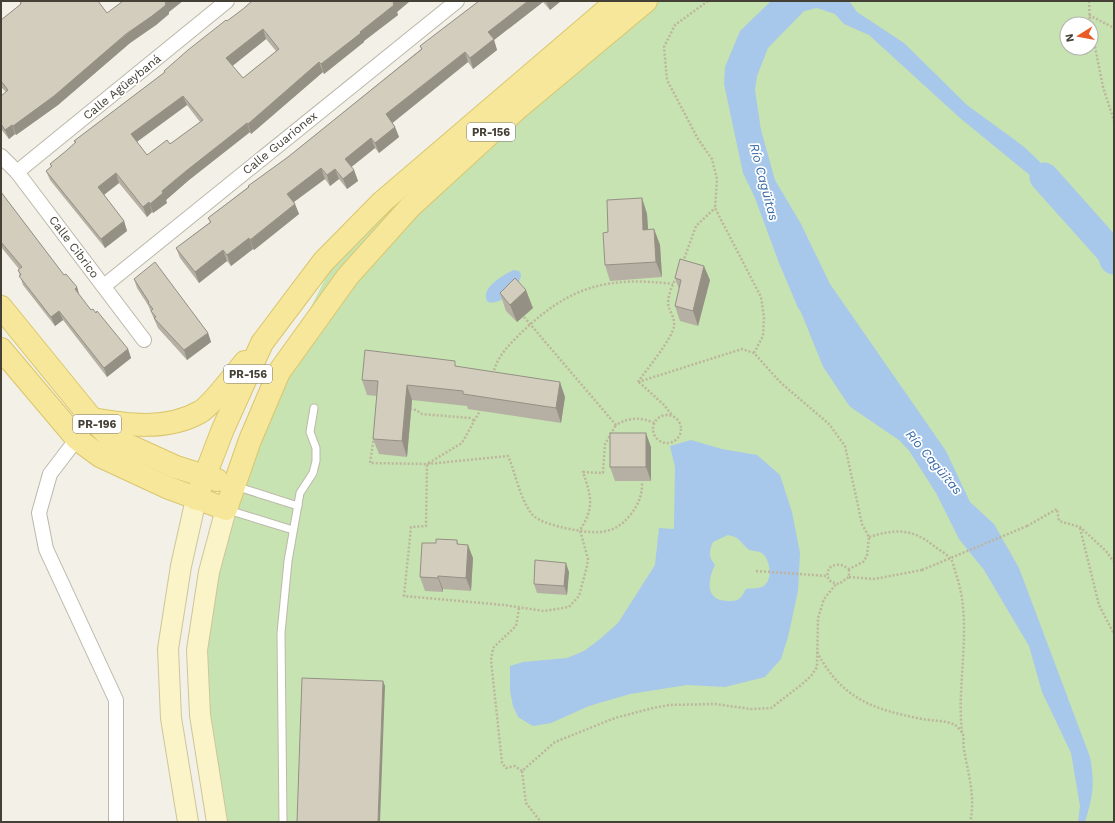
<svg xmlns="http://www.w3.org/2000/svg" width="1115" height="823" viewBox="0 0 1115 823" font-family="'Work Sans',sans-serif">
<rect width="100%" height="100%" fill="#f2f0e7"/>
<path fill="#c7e3b2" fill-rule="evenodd" d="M626,1H1114V822H227L210,763L203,655L218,548L302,325L329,271L392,203ZM1067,24H1091V48H1067Z"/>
<g fill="#a7c7eb" fill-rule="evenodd">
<path d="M771,1H849L857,12L904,43L967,105L1023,146L1039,161L1073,205L1067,211L1054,195L960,118L869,35L844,24L835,14L817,8L804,11L768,48L757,76L755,90L761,130L775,180L801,224L830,284L946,451L970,502L994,524L1019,568L1090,757C1095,784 1093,796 1085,822H1078L1080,806L1071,753L1042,692L1029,646L984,570L959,539L936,493L866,383L848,360L822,338L798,308L779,263L755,198L743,173L724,84L725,67L740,31Z"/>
<path d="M514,270L519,271L521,274C521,287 501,306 488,302C478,290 504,274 514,270Z"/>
<path d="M691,440L722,449L757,455L780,475L792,512L800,553L798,591L788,637L781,659L765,677L725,687L687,685L630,694L589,706L551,723L533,726L518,717L513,706L510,691V666L523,662L567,658L584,651L600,639L618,623L655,565L659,528L674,529L675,467L670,446ZM728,535C740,537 740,542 748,549C753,552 758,550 763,554C771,561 773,582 762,587C757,589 751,588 746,589C744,592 743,595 741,597C738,601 734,601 730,601C705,602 707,581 715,565C708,557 709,551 713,542Z"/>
</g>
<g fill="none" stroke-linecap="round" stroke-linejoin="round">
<g stroke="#a7c7eb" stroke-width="29">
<polyline points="1044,177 1111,252 1114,260"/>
<polyline points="815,308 836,360 860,396 910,430 916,437"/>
</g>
<g stroke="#bdb8aa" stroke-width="9">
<g id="service">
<polyline points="235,486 298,506"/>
<polyline points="228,510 293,530"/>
<polyline points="283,822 281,633 288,561 300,493 313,473 316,461 316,448 310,432 314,408"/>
</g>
</g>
<g stroke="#bdb8aa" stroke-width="16">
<g id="minor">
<polyline points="1,156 17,172 144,340"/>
<polyline points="17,172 227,1"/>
<polyline points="104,286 457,1"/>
<polyline points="92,419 50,474 39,513 46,549 116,700 116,822"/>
</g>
</g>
<g stroke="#cec699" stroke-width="22">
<g id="secondary">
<polyline points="188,822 171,718 168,649 181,566 196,499"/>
<polyline points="217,822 200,715 197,650 209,572 226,509"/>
</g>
</g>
<g stroke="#dac66c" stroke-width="24">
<g id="primary">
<polyline points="1,307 92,419 110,437 176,467 217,480"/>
<polyline points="1,349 77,439 100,456 169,488 226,509 250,440 279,372 348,276 410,207 519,107 646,1"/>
<path d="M92,419C127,425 167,431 200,412C211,406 236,373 245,362"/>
<polyline points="196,499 223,429 262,343 323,262 382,202 617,1"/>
</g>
</g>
<g stroke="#bdb59c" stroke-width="2.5" stroke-dasharray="2 2" stroke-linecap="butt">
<polyline points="708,1 675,25 664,47 667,80 698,139 712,159 717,179 715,208 761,297 764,317 763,336 754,353"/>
<polyline points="1089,1 1090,24"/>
<polyline points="1089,15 1114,28"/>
<polyline points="1091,27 1103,87 1114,121"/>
<polyline points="683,262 696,226 715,208"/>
<path d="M524,317L616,425C629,417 641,417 654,423"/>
<path d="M493,374C497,356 510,344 522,332C570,286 608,276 673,284"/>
<path d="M638,382L742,349L754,353L781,383L829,424L845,446L862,524L869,537L867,556L863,562L849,569C841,564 837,563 829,568L827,576L831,582L839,584L849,577V569"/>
<path d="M638,382C646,370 673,338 674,326C675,319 671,313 669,308C666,299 672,286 676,278"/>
<polyline points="639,382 664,405 672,415"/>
<polyline points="410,409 416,410 422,414 470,418 475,421"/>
<path d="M481,409L462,443L427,464L508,456C516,474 519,496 531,513C538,522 554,525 564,528C591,533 613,538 631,514C639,503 642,496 642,483"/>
<circle cx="667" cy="429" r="14"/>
<path d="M374,437L370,463L427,464L426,526L411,527L404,596L504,605L544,611L569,607L579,596L587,566L588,559L580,530C595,507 591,496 583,472L603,473L605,444L616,425"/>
<polyline points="1027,526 1057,509 1059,521 1080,527 1106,551 1114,562"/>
<polyline points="1080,528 1099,605 1114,634"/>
<path d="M869,537C895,529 912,528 934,546C939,550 947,554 951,559C953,562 954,567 955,571C974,622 956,680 962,733"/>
<polyline points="756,571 827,576"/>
<polyline points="849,577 874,579 922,570"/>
<polyline points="519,608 516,626 493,648 491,660 502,763 506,768 515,766 522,771 555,742 615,718 653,708 669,705 715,704 751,709 771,708 801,685 811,676 817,667 818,618 824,599 836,584"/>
<path d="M817,652C842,699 872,709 922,719C932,721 946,720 955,725C958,727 962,732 963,734C964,739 963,745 964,750C968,772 976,799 970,822"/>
<polyline points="522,771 526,803 541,822"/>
</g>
<use href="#service" stroke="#fff" stroke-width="7"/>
<use href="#minor" stroke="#fff" stroke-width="14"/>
<use href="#secondary" stroke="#faf4c8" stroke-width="20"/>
<use href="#primary" stroke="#f7e79b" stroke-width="22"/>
<polyline stroke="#bdb59c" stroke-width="2.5" stroke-dasharray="2 2" stroke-linecap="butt" points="922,570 1027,526"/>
</g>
<g fill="#b5b0a3" fill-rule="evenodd">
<path d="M252,1H410L397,12L398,15L364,41V42L324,74L323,72L251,134L250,132L189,180L166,200L167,203L153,213L152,212L147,217L119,183L104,195L124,221L127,231L105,248L50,180L46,171L51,167L50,164L66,151L75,143L74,141L165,72L164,71L243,9ZM266,39L276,51L243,78L232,66ZM187,105L200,122L170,144L147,155L137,142Z"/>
<polygon points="479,1 561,1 550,10 543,2 494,40 497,50 473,69 468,62 392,123 395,127 399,137 379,153 375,148 351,167 354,170 358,181 347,189 339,179 330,186 325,179 294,202 299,214 254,250 253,249 231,266 227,261 199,283 180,258 176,248 210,222 208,218 248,187 248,186 288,157 421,49 420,46"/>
<polygon points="20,3 107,13 169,12 169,14 156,25 130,43 58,105 16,135 15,134 9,139 1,129 1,96 6,92 1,87 1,20 21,4"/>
<polygon points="1,192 64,275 77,287 79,295 91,310 128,349 131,358 107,377 63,320 55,326 23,285 18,270 19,269 1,247"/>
<polygon points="642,198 647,214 648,230 654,229 660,245 662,277 610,281 605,265 608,232"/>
<polygon points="675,278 710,280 698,326 680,321 675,306 679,289"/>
<polygon points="134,279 208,333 211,342 187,360 158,328 148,305 137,288"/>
<polygon points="500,293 533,308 517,322 506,311"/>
<polygon points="457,366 565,397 561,423 468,409 467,406 412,400 407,457 379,454 373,439 377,396 367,395 362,380"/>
<polygon points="651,447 651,481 615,481 610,467"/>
<polygon points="457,540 458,544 473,558 471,591 443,589 443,592 425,591 420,577 436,543"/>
<polygon points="569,572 567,595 537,593 534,584"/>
</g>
<g fill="#949084">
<polygon points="168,1 183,1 169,12 169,14 156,25 130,43 58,105 16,135 13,126"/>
<polygon points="395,1 410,1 397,12 398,15 364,41 364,42 324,74 321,64 360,32"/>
<polygon points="528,1 543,1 543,2 494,40 497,50 473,69 470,58 488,32"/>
<polygon points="546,1 561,1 550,10"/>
<polygon points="263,29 266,39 230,68 226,58"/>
<polygon points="465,52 468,62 390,125 386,114"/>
<polygon points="319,62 323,72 251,134 248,124"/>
<polygon points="183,96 187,105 135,143 131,134"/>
<polygon points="247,123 250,132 189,180 166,200 167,203 153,213 150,204 162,191 186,171"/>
<polygon points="12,125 15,134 9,139 5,130"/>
<polygon points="395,127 399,137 379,153 375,143"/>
<polygon points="371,138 375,148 349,169 345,159"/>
<polygon points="321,168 325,179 291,204 287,194"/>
<polygon points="335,169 339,179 330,186 327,175"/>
<polygon points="354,170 358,181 347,189 343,179"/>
<polygon points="116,173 119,183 101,197 98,187"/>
<polygon points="642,198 647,214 649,245 643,230"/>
<polygon points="149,202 152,212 147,217 143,207"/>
<polygon points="295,204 299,214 254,250 250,240"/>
<polygon points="124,221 127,231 105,248 101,239"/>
<polygon points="654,229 660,245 662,277 656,262"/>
<polygon points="249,238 253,249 231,266 227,255"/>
<polygon points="223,250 227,261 199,283 195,272"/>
<polygon points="704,266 710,280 698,326 693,311"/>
<polygon points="77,287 80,297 75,289"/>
<polygon points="526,290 533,308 517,322 510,305"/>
<polygon points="59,311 63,320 55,326 51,317"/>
<polygon points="208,333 211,342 187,360 184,350"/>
<polygon points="128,349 131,358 107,377 104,368"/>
<polygon points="560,382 565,397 561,423 556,408"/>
<polygon points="407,385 412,400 407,457 402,441"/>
<polygon points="646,433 651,447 651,481 646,467"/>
<polygon points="468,545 473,558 471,591 466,578"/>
<polygon points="566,563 569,572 567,595 564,586"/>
<polygon points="438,576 443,589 443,592 438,578"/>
<polygon points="383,681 385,686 380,822 378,822"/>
</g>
<g fill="#d3cdbd" stroke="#949084" fill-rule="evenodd">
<polygon points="23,1 98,1 107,13 123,1 168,1 165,3 166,5 152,16 126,34 54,96 13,126 12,125 5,130 1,124 1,96 8,90 1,81 1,20 21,4 20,3"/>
<path d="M252,1H395L393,3L394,5L360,32L361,33L321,64L319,62L248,124L247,123L186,171L162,191L163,193L150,204L149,202L143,207L116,173L98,187L124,221L101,239L46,171L52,166L50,164L66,151L76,142L74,141L165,72L164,71L188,50L226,20L227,21L243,9ZM263,29L279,49L243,78L226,58ZM183,96L203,120L170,144L167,140L147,155L131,134Z"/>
<polygon points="479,1 528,1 488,32 494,39 470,58 465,52 386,114 395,127 375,143 371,138 345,159 354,170 343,179 335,169 327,175 321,168 287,194 295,204 250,240 249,238 227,255 223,250 195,272 176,248 211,222 208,218 249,187 248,186 288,157 422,49 420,46"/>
<polygon points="1,192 64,275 66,274 77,287 75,289 91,310 93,309 96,313 97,311 128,349 104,368 59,311 51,317 19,276 21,275 18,270 22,267 1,242"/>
<polygon points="642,198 643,230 654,229 656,262 605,265 603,233 608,232 607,200"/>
<polygon points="680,259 704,266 693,311 675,306 681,280 675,278"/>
<polygon points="155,262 208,333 184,350 154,318 156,317 151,311 153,309 148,303 149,302 134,279"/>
<polygon points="515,278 526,290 510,305 500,293"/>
<polygon points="365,350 455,361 455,366 560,382 556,408 463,394 463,391 407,385 402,441 373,439 378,381 362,380"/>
<rect x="610" y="433" width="36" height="34"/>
<polygon points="436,539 457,540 457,544 468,545 466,578 438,576 438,578 420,577 422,543 436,543"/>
<polygon points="535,560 566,563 564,586 534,584"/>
<polygon points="302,678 383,681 378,822 297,822"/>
</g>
<g text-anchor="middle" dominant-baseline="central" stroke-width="3.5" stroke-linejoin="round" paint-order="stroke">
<g fill="#fff" stroke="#7c7972" stroke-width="1">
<rect x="467" y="123" width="48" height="18" rx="3"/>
<rect x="224" y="365" width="48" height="18" rx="3"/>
<rect x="73" y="415" width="48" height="18" rx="3"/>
</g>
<g font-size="11" font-weight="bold" fill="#444036">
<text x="491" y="132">PR-156</text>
<text x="248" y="374">PR-156</text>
<text x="97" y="424">PR-196</text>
</g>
<g font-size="12" fill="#444036" stroke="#fff">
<text transform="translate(122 87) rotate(-39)">Calle Agüeybaná</text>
<text transform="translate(280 143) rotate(-39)">Calle Guarionex</text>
<text transform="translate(74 247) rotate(53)">Calle Cibrico</text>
</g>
<g font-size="13" font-style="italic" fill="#376ba8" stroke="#fff">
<text transform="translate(764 182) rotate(75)">Río Cagüitas</text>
<text transform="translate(934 462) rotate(50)">Río Cagüitas</text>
</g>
</g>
<rect width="1115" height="823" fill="none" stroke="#444036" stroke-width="4"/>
<g transform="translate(1079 36) rotate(259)"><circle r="19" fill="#ffffff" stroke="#b4b3af"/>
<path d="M0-3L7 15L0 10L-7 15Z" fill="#ea5a26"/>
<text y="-6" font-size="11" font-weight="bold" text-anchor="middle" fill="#444036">N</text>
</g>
</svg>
